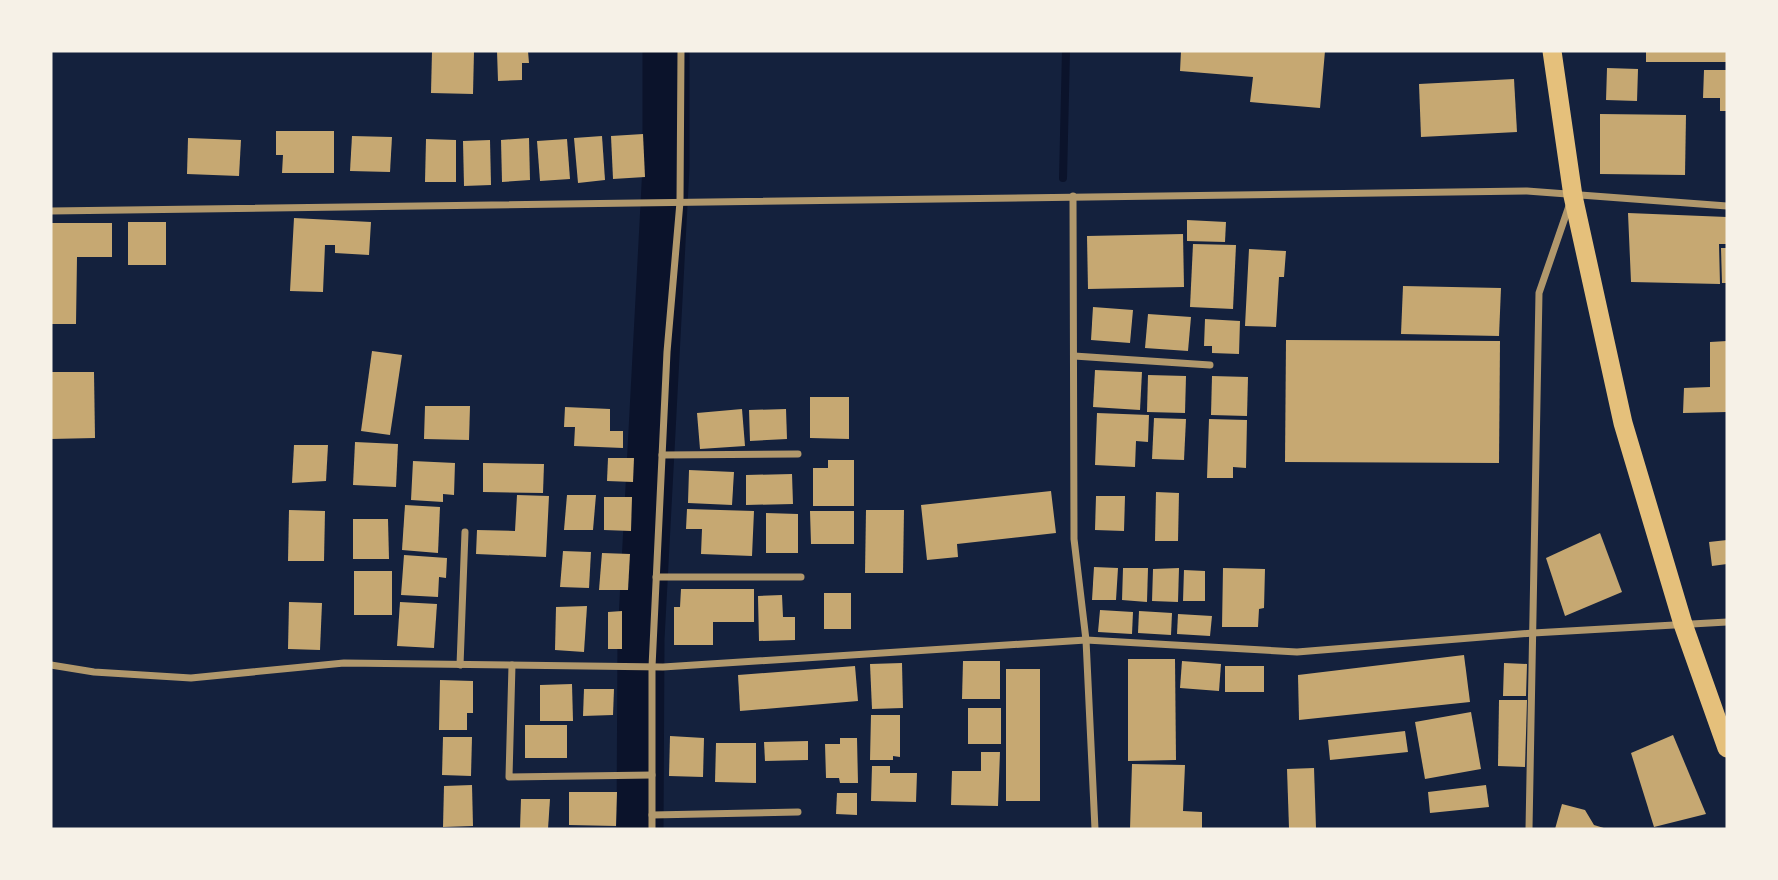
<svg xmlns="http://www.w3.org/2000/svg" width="1778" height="880" viewBox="0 0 1778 880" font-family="Raleway,sans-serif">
<rect width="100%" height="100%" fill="#14213d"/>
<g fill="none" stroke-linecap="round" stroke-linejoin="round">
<polyline stroke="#0b132b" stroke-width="8" points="1063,178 1066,51"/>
<polyline stroke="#0b132b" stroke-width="47" points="640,829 641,639 666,167 666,51"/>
</g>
<g fill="#c6a872">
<polygon points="432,51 474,51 473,94 431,93"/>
<polygon points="497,51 528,51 529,63 522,63 522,80 498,81"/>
<polygon points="1181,51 1325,51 1320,108 1250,102 1253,77 1180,71"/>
<rect x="1646" y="51" width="81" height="11"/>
<polygon points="1607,68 1638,69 1637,101 1606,100"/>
<polygon points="1704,70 1727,70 1727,111 1720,111 1720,98 1703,98"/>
<polygon points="1514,79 1517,132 1421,137 1419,84"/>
<polygon points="1600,114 1686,115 1685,175 1600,174"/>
<polygon points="276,131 334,131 334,173 282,173 283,155 276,155"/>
<polygon points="643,134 645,177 613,179 611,136"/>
<polygon points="352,136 392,137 390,172 350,171"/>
<polygon points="602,136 605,180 578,183 574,138"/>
<polygon points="188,138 241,140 239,176 187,174"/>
<polygon points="529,138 530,180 502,182 501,140"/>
<polygon points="426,139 456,140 456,182 425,182"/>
<polygon points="567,139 570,179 540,181 537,141"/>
<polygon points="490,140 491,185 464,186 463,141"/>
<polygon points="1628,213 1727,217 1727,244 1719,244 1720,284 1631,282"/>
<polygon points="294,218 371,222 369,255 335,253 335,245 325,245 323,292 290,291"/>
<polygon points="1187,220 1226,222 1225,242 1187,241"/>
<rect x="128" y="222" width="38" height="43"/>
<polygon points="51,223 112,223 112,257 77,257 76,324 51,324"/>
<polygon points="1183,234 1184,287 1088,289 1087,236"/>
<polygon points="1193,244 1236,245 1233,309 1190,307"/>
<polygon points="1721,248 1727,248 1727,283 1722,283"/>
<polygon points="1249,249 1286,251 1284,277 1279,277 1276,327 1245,326"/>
<polygon points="1403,286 1501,288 1499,336 1401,334"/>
<polygon points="1093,307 1133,310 1130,343 1091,340"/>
<polygon points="1148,314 1191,317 1188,351 1145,348"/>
<polygon points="1205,319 1240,321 1239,354 1212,353 1212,346 1204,346"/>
<polygon points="1286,340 1500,341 1499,463 1285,462"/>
<polygon points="1727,341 1727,412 1683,413 1684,388 1710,387 1710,342"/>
<polygon points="372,351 402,355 390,435 361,431"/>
<polygon points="1095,370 1142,372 1140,410 1093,407"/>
<polygon points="51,372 94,372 95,438 51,439"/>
<polygon points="1148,375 1186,376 1185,413 1147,412"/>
<polygon points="1212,376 1248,377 1247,416 1211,415"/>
<polygon points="810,397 849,397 849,439 810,438"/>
<polygon points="425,406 470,406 469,440 424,439"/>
<polygon points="565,407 610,409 610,431 623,431 623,448 574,446 575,427 564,427"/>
<polygon points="742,409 745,446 700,449 697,413"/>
<polygon points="786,409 787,439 750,441 749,410"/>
<polygon points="1097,413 1149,415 1148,442 1136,441 1135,467 1095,465"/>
<polygon points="1154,418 1186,419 1184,460 1152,459"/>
<polygon points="1209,419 1247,420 1246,468 1233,467 1233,478 1207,478"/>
<polygon points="355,442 398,444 396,487 353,485"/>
<polygon points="294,445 328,445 326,481 292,483"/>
<polygon points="608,458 634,458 633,482 607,481"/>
<polygon points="828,460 854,460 854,506 813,506 813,468 828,468"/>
<polygon points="413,461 455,463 454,495 443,494 443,502 411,500"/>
<polygon points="483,463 544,464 543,493 483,492"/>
<polygon points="689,470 734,472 732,505 688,503"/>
<polygon points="792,474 793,504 746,505 746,475"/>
<polygon points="1051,491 1056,533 957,544 958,557 927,560 921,505"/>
<polygon points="1156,492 1179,493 1178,541 1155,541"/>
<polygon points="517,495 549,496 546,557 476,554 477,530 515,531"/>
<polygon points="567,495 596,495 593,530 564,530"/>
<polygon points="1096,496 1125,496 1124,531 1095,530"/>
<polygon points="604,497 632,497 631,531 604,530"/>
<polygon points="405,505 440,507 438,553 402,550"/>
<polygon points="687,509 754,511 752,556 701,554 702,529 686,529"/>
<polygon points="289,510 325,511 324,561 288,561"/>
<polygon points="866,510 904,510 903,573 865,573"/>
<polygon points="810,511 854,511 854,544 811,544"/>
<polygon points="766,513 798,514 798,553 766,553"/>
<polygon points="353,519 388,519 389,559 353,559"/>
<polygon points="1600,533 1622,592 1565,616 1546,558"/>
<polygon points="1727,540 1727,564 1712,566 1709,542"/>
<polygon points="563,551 591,552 589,588 560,587"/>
<polygon points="602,553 630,554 628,590 599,590"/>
<polygon points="404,555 447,558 446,578 439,577 438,597 401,595"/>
<polygon points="1094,567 1118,568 1116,600 1092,600"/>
<polygon points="1123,568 1148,568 1147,602 1122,600"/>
<polygon points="1179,568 1178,602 1152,601 1153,569"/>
<polygon points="1223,568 1265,569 1264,608 1259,609 1258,627 1222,627"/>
<polygon points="1184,570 1205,571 1205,601 1183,601"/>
<rect x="354" y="571" width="38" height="44"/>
<polygon points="681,589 754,589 754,622 713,622 713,645 674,645 674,607 680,607"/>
<rect x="824" y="593" width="27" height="36"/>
<polygon points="782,595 783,617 795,617 795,640 759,641 758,596"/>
<polygon points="289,602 322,603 320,650 288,649"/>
<polygon points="400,602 437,604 434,648 397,646"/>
<polygon points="587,606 584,652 555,650 556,607"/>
<polygon points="1100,610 1133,612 1132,634 1098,632"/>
<polygon points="622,611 622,649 608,649 608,612"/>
<polygon points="1139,611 1172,613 1171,635 1138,633"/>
<polygon points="1178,614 1212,616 1210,636 1177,634"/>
<polygon points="1464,655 1470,702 1299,720 1298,675"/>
<polygon points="1128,659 1175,659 1176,760 1128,761"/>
<polygon points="963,661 1000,661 1000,699 962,699"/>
<polygon points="1182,661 1221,664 1219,691 1180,688"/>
<polygon points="902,663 903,708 872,709 870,664"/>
<polygon points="1504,663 1527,664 1526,696 1503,696"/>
<polygon points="855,666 858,701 740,711 738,675"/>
<rect x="1225" y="666" width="39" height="26"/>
<rect x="1006" y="669" width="34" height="132"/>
<polygon points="440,680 473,681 473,713 467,713 467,730 439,730"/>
<polygon points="572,684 573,721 540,721 540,685"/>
<polygon points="584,689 614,689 613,715 583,716"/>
<polygon points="1499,700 1527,700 1525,767 1498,766"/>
<rect x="968" y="708" width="33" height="36"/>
<polygon points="1471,712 1481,769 1425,779 1415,722"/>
<polygon points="871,715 900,715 900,757 893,756 893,760 870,760"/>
<rect x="525" y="725" width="42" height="33"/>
<polygon points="1405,731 1408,752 1330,760 1328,740"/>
<polygon points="1673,735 1706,814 1654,827 1631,753"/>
<polygon points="670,736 704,738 703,777 669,776"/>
<polygon points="443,737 472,737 471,776 442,775"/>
<polygon points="840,738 857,738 858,783 840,783 839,778 826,778 825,744 840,744"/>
<polygon points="808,741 808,760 765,761 764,742"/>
<polygon points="716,743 756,743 756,783 715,782"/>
<polygon points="981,752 1000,752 998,806 951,805 952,771 981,771"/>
<polygon points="1132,764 1185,765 1183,811 1202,812 1202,829 1130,829"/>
<polygon points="872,766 890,766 890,773 917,773 916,802 871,801"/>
<polygon points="1314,768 1316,828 1289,828 1287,769"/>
<polygon points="472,785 473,826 443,827 444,786"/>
<polygon points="1486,785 1489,807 1430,813 1428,792"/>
<polygon points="569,792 617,792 616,826 569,825"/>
<polygon points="837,793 857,793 857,815 836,814"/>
<polygon points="521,799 550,799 548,829 520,829"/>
<polygon points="1562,804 1585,810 1594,825 1607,829 1555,829"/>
</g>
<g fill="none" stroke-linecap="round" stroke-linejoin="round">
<g stroke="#b1986c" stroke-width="7">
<polyline points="1073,196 1074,539 1086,640 1095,829"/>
<polyline points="51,211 1527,191 1727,206"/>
<polyline points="1074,356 1210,365"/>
<polyline points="662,455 798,454"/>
<polyline points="656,577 801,577"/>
<polyline points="51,665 94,672 191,678 344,663 663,667 1086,640 1297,652 1533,633 1727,622"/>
<polyline points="460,665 465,532"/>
<polyline points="512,665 509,777 652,775"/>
<polyline points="652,815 798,812"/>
<polyline points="652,829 652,667 667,352 680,202 681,51"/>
<polyline points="1529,829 1539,293 1569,206"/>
</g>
<polyline stroke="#e5c07b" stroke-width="19" points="1552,51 1573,196 1623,423 1683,624 1727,748"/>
</g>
<rect width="1778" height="880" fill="none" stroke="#f6f1e7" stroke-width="105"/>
</svg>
